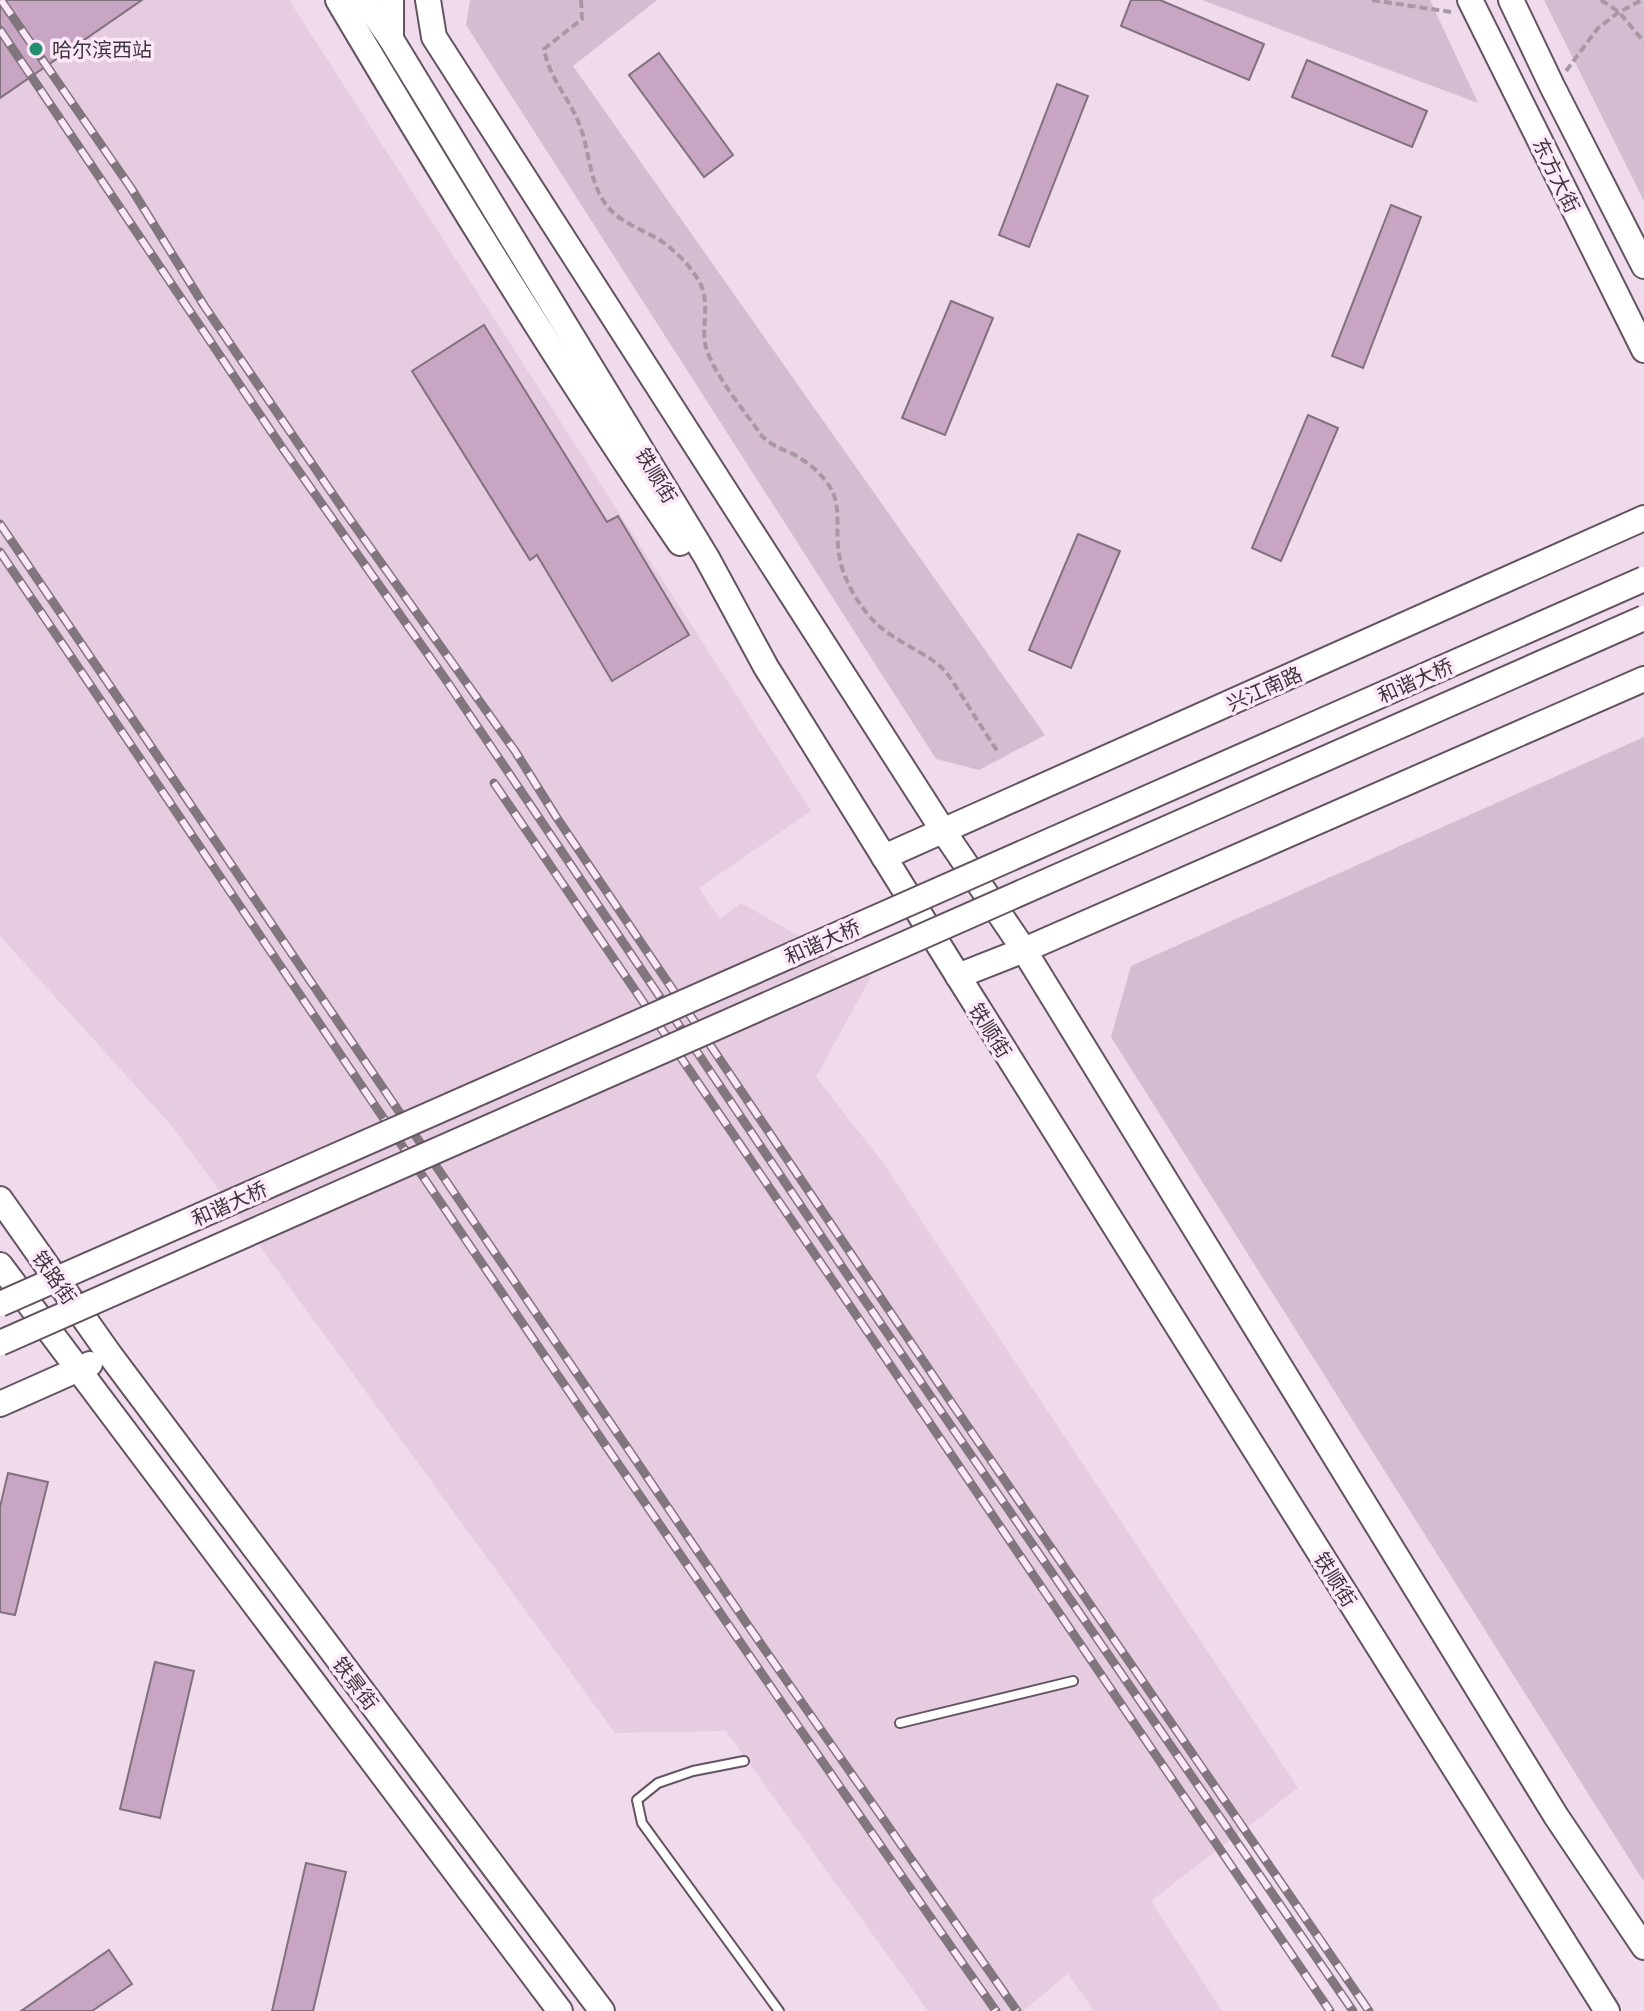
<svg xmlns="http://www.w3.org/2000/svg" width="1644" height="2011" viewBox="0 0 1644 2011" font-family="Commissioner,'Noto Sans SC',sans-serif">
<rect width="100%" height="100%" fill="#efdbeb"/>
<polygon fill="#e5cce0" points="0,0 289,0 811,811 699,888 720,919 741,903 871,977 816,1077 883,1163 1298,1788 1151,1901 1222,2011 1094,2011 1068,1974 1023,2011 928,2011 726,1731 615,1733 172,1126 0,936"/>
<g fill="#d4bdd0">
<polygon points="470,0 657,0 573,66 1045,735 979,770 936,759 466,25"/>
<polygon points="1202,0 1430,0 1478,103"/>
<polygon points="1544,0 1644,0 1644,201"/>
<polygon points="1644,737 1644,1882 1111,1037 1131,966"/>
</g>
<g fill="#c8a6c3" stroke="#81707e" stroke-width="2">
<polygon points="0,0 142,0 0,98"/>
<polygon points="1131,0 1160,0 1264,44 1249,80 1121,26"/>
<polygon points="659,53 733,155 704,177 629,75"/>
<polygon points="1307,60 1427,111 1412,147 1292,97"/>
<polygon points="1057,84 1088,96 1029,247 999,235"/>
<polygon points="1391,205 1421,217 1363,368 1332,356"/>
<polygon points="951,301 993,318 945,435 902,418"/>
<polygon points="484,325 607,522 618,516 689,635 612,681 537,555 530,560 412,371"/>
<polygon points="1308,415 1338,428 1281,561 1252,548"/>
<polygon points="1078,534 1120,551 1071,668 1029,650"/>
<polygon points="8,1473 48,1482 15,1615 0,1612 0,1507"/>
<polygon points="155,1662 194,1671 160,1818 120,1809"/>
<polygon points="306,1863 346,1872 313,2011 272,2011"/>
<polygon points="109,1950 132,1984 92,2011 21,2011"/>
</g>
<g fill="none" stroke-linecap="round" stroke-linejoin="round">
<g stroke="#645361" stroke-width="12">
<g id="lane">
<polyline points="900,1723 1073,1681"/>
<polyline points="744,1761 693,1771 658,1783 637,1800 642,1823 779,2011"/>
</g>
</g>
<g stroke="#645361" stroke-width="28">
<g id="secondary">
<path d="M338,0C447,184 559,366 680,543"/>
<polyline points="364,0 391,39 707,558 766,667 958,976 1607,2011"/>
<polyline points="391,0 391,39"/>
<polyline points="428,0 434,37 944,832 1024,950 1556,1816 1644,1947"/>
<polyline points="1470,0 1644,350"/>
<polyline points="1511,0 1552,86 1644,266"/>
<polyline points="884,857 1644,518"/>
<polyline points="958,976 1024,950 1644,679"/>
<polyline points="0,1199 110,1355 602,2011"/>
<polyline points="0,1265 560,2011"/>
<polyline points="0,1404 90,1364"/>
</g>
</g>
<g stroke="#a798a4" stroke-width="4" stroke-dasharray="8 4" stroke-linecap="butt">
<path d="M581,0L582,19L544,49C549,78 570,99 580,126C591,155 589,193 616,215C628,225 645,231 658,239C674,249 691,266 700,283C710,303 702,323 705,343C710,370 746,413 762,436C774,447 780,448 793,454C808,462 821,473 830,487C841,505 836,525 838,546C840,571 851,593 866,612C885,638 917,647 940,666C949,674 955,686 962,696C974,715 986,734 998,752"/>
<polyline points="1372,0 1451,12"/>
<polyline points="1601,0 1619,12 1644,42"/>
<polyline points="1566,71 1598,28 1619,12 1642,0"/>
</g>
<use href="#lane" stroke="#fff" stroke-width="8"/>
<use href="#secondary" stroke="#fff" stroke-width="24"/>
<g stroke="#81757e" stroke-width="9">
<g id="rail">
<polyline points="1,0 131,188 205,307 347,515 515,751 557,818 953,1405 1369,2011"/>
<polyline points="0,30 281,446 446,680 857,1289 1353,2011"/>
<polyline points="0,524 747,1624 1017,2011"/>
<path d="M0,552C331,1039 658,1529 996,2011"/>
<polyline points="494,783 1330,2011"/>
</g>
</g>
<use href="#rail" stroke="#fce8f8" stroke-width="6" stroke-dasharray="18" stroke-linecap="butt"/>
<g stroke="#645361" stroke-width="28" stroke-linecap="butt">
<g id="secondary-bridge">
<polyline points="0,1304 1644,579"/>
<polyline points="0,1343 1644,618"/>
</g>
</g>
<use href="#secondary-bridge" stroke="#fff" stroke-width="24"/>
</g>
<circle fill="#238f6e" stroke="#fce8f8" stroke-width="3" cx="36" cy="49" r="8"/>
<g text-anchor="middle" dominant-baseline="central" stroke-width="7" stroke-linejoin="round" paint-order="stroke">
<g font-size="20" fill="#3d363c" stroke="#fce8f8" text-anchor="start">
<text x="52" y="49">哈尔滨西站</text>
</g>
<g font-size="20" fill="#3d363c" stroke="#fce8f8">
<text transform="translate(1557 175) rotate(64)">东方大街</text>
<text transform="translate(657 475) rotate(59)">铁顺街</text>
<text transform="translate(1415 680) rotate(-24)">和谐大桥</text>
<text transform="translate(1264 688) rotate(-24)">兴江南路</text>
<text transform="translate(822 941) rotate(-24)">和谐大桥</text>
<text transform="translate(991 1030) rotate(58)">铁顺街</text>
<text transform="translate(229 1203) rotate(-24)">和谐大桥</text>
<text transform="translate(55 1277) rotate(55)">铁路街</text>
<text transform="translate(1336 1579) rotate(58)">铁顺街</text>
<text transform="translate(356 1683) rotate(53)">铁景街</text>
</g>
</g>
</svg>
